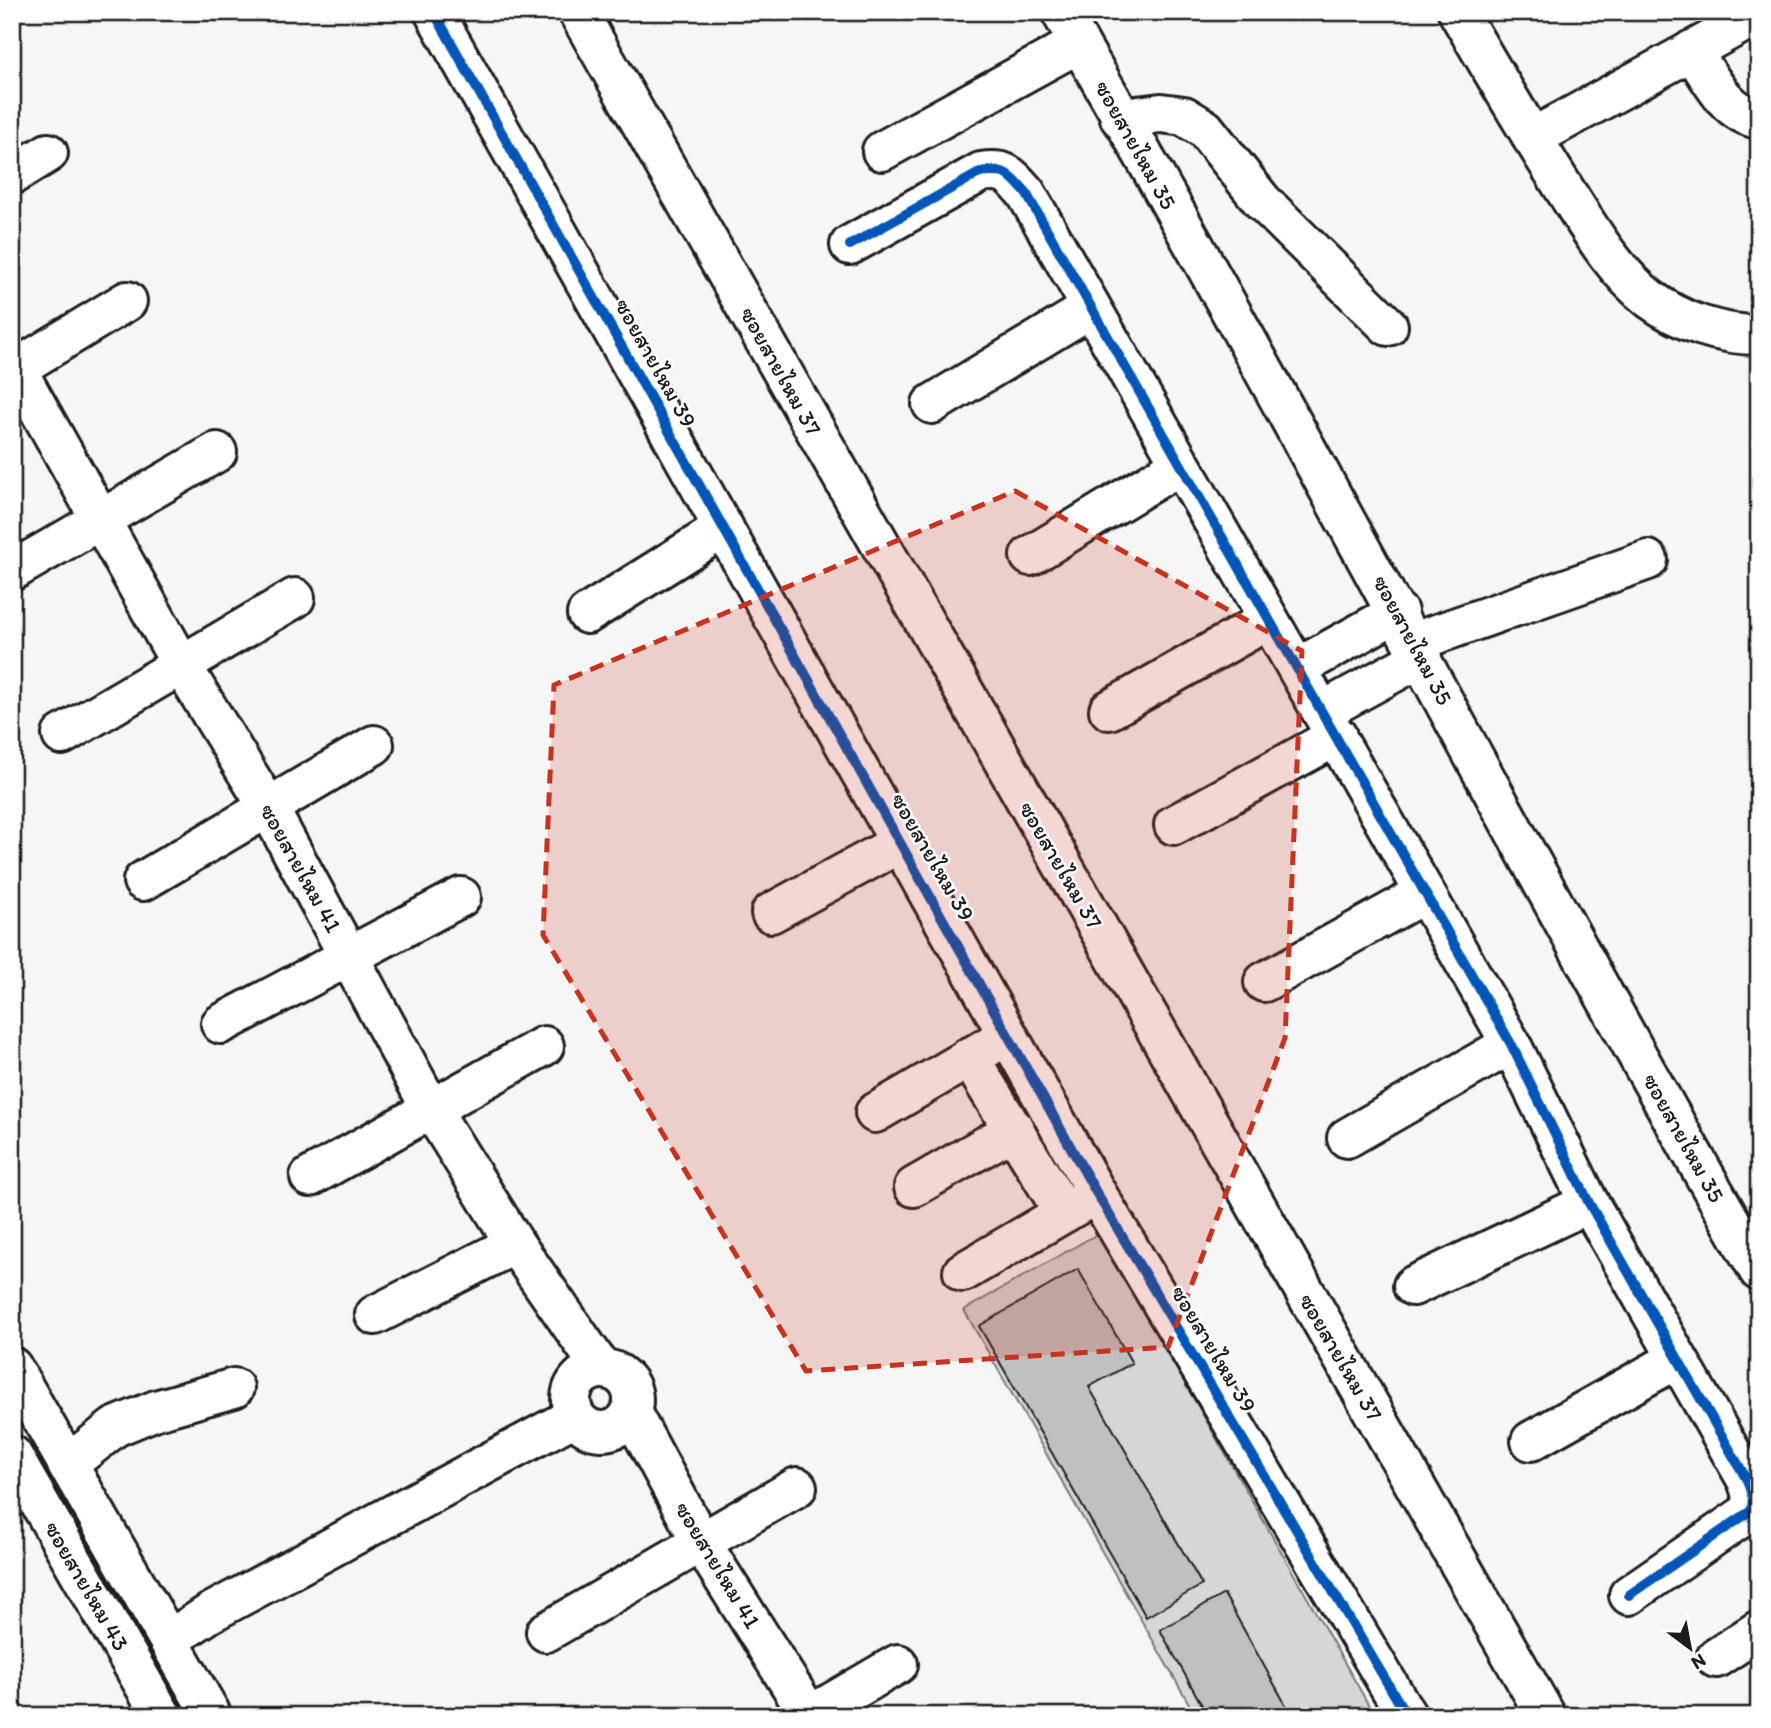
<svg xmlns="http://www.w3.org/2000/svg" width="1771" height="1728" viewBox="0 0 1771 1728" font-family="Itim,'Playpen Sans Thai',sans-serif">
<rect width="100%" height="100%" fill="#f6f6f6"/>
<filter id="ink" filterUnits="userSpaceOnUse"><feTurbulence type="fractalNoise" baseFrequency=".0143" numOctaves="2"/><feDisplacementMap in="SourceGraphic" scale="14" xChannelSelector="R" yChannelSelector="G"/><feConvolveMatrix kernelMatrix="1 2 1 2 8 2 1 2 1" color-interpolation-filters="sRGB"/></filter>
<g filter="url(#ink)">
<polygon fill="#d6d6d6" stroke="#797979" stroke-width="2" points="1099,1233 1375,1716 1196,1716 964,1310"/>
<g fill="#c0c0c0" stroke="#1c1c1c" stroke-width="2">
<polygon points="1078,1269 1132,1363 1089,1387 1202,1585 1146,1617 979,1326"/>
<polygon points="1224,1594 1292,1716 1208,1716 1160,1630"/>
</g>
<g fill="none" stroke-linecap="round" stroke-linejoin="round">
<g stroke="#1c1c1c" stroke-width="44">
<g id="minor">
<polyline points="434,12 1097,1194 1407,1716"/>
<polyline points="578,12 1546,1716"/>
<path d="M1061,12C1303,427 1520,855 1759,1271"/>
<path d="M1458,12C1493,72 1528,132 1565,190C1590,229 1613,270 1650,299C1681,322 1720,335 1759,335"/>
<path d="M1692,50C1709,76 1725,113 1759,119"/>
<polyline points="1120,118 1161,113 1184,116 1205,129 1262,201 1388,326"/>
<polyline points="1532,138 1759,14"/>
<polyline points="882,151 1079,43"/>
<polyline points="12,175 48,153"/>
<path d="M850,245L981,172C1006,168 1010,175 1026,193L1511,1044L1589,1203L1747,1480L1753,1498L1752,1510L1629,1595"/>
<polyline points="12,361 182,666 268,807 430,1107 515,1244 601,1368"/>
<polyline points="12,371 127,301"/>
<polyline points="932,404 1091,308"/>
<polyline points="1030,556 1180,465"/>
<polyline points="12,571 217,452"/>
<polyline points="587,614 724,528"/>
<polyline points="1414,642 1648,560"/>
<polyline points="1299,667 1398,612"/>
<polyline points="1109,710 1268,620"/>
<polyline points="1323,711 1422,657"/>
<polyline points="62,735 295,598"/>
<polyline points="1174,825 1337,736"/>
<polyline points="143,881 374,745"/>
<polyline points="771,913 900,843"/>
<polyline points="1264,982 1425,893"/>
<polyline points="221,1024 461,897"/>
<polyline points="969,1057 1064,1213"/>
<polyline points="875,1113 993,1044"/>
<polyline points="1347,1138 1511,1044"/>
<polyline points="310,1177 544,1046"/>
<polyline points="914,1187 1015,1129"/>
<polyline points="963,1272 1086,1200"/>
<polyline points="1413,1286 1589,1203"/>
<polyline points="375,1315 515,1244"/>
<polyline points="12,1367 212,1716"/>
<circle cx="602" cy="1400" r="31"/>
<polyline points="631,1412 702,1544 810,1716"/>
<polyline points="1531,1441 1677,1359"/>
<polyline points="12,1455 162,1716"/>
<polyline points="67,1465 115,1427 156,1410 234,1388"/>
<polyline points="546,1632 797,1487"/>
<polyline points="169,1640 210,1613 575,1416"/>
<polyline points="1716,1658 1759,1630"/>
<polyline points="809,1716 898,1664"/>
</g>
</g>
<use href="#minor" stroke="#fff" stroke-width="38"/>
<g stroke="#fff" stroke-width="15">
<g id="cycleway">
<polyline points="434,12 1097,1194 1407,1716"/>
<path d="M850,245L981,172C1006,168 1010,175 1026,193L1511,1044L1589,1203L1747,1480L1753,1498L1752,1510L1629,1595"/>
</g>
</g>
<use href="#cycleway" stroke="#0057b8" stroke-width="10"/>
</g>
</g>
<path fill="#c8321e" fill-opacity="0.2" stroke="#c8321e" stroke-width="5" stroke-dasharray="14 9" stroke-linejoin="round" d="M1015,491L1302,651L1285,1038L1168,1347L806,1371L543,935L554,685Z"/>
<g text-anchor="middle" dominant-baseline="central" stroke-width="5" stroke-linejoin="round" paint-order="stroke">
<g font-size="23" fill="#1c1c1c" stroke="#fff">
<text transform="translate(1136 145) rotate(61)">ซอยสายไหม 35</text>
<text transform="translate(656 363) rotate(61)">ซอยสายไหม 39</text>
<text transform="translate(781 371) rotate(61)">ซอยสายไหม 37</text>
<text transform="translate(1413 640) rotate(62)">ซอยสายไหม 35</text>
<text transform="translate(933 857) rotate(60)">ซอยสายไหม 39</text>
<text transform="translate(1061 865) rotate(60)">ซอยสายไหม 37</text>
<text transform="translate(301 868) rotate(61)">ซอยสายไหม 41</text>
<text transform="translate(1684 1138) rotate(61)">ซอยสายไหม 35</text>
<text transform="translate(1214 1349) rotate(59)">ซอยสายไหม 39</text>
<text transform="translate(1341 1357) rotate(60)">ซอยสายไหม 37</text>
<text transform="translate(718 1565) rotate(59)">ซอยสายไหม 41</text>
<text transform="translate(87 1586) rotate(60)">ซอยสายไหม 43</text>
</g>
</g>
<rect width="1771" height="1728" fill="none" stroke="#fff" stroke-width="42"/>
<rect x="21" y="21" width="1729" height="1686" fill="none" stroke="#1c1c1c" stroke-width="2.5" filter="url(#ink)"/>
<g transform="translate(1690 1648) rotate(148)" stroke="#ffffff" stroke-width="5" paint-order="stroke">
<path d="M0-5L12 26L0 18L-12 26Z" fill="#1c1c1c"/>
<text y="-10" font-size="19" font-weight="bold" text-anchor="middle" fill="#1c1c1c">N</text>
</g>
</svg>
